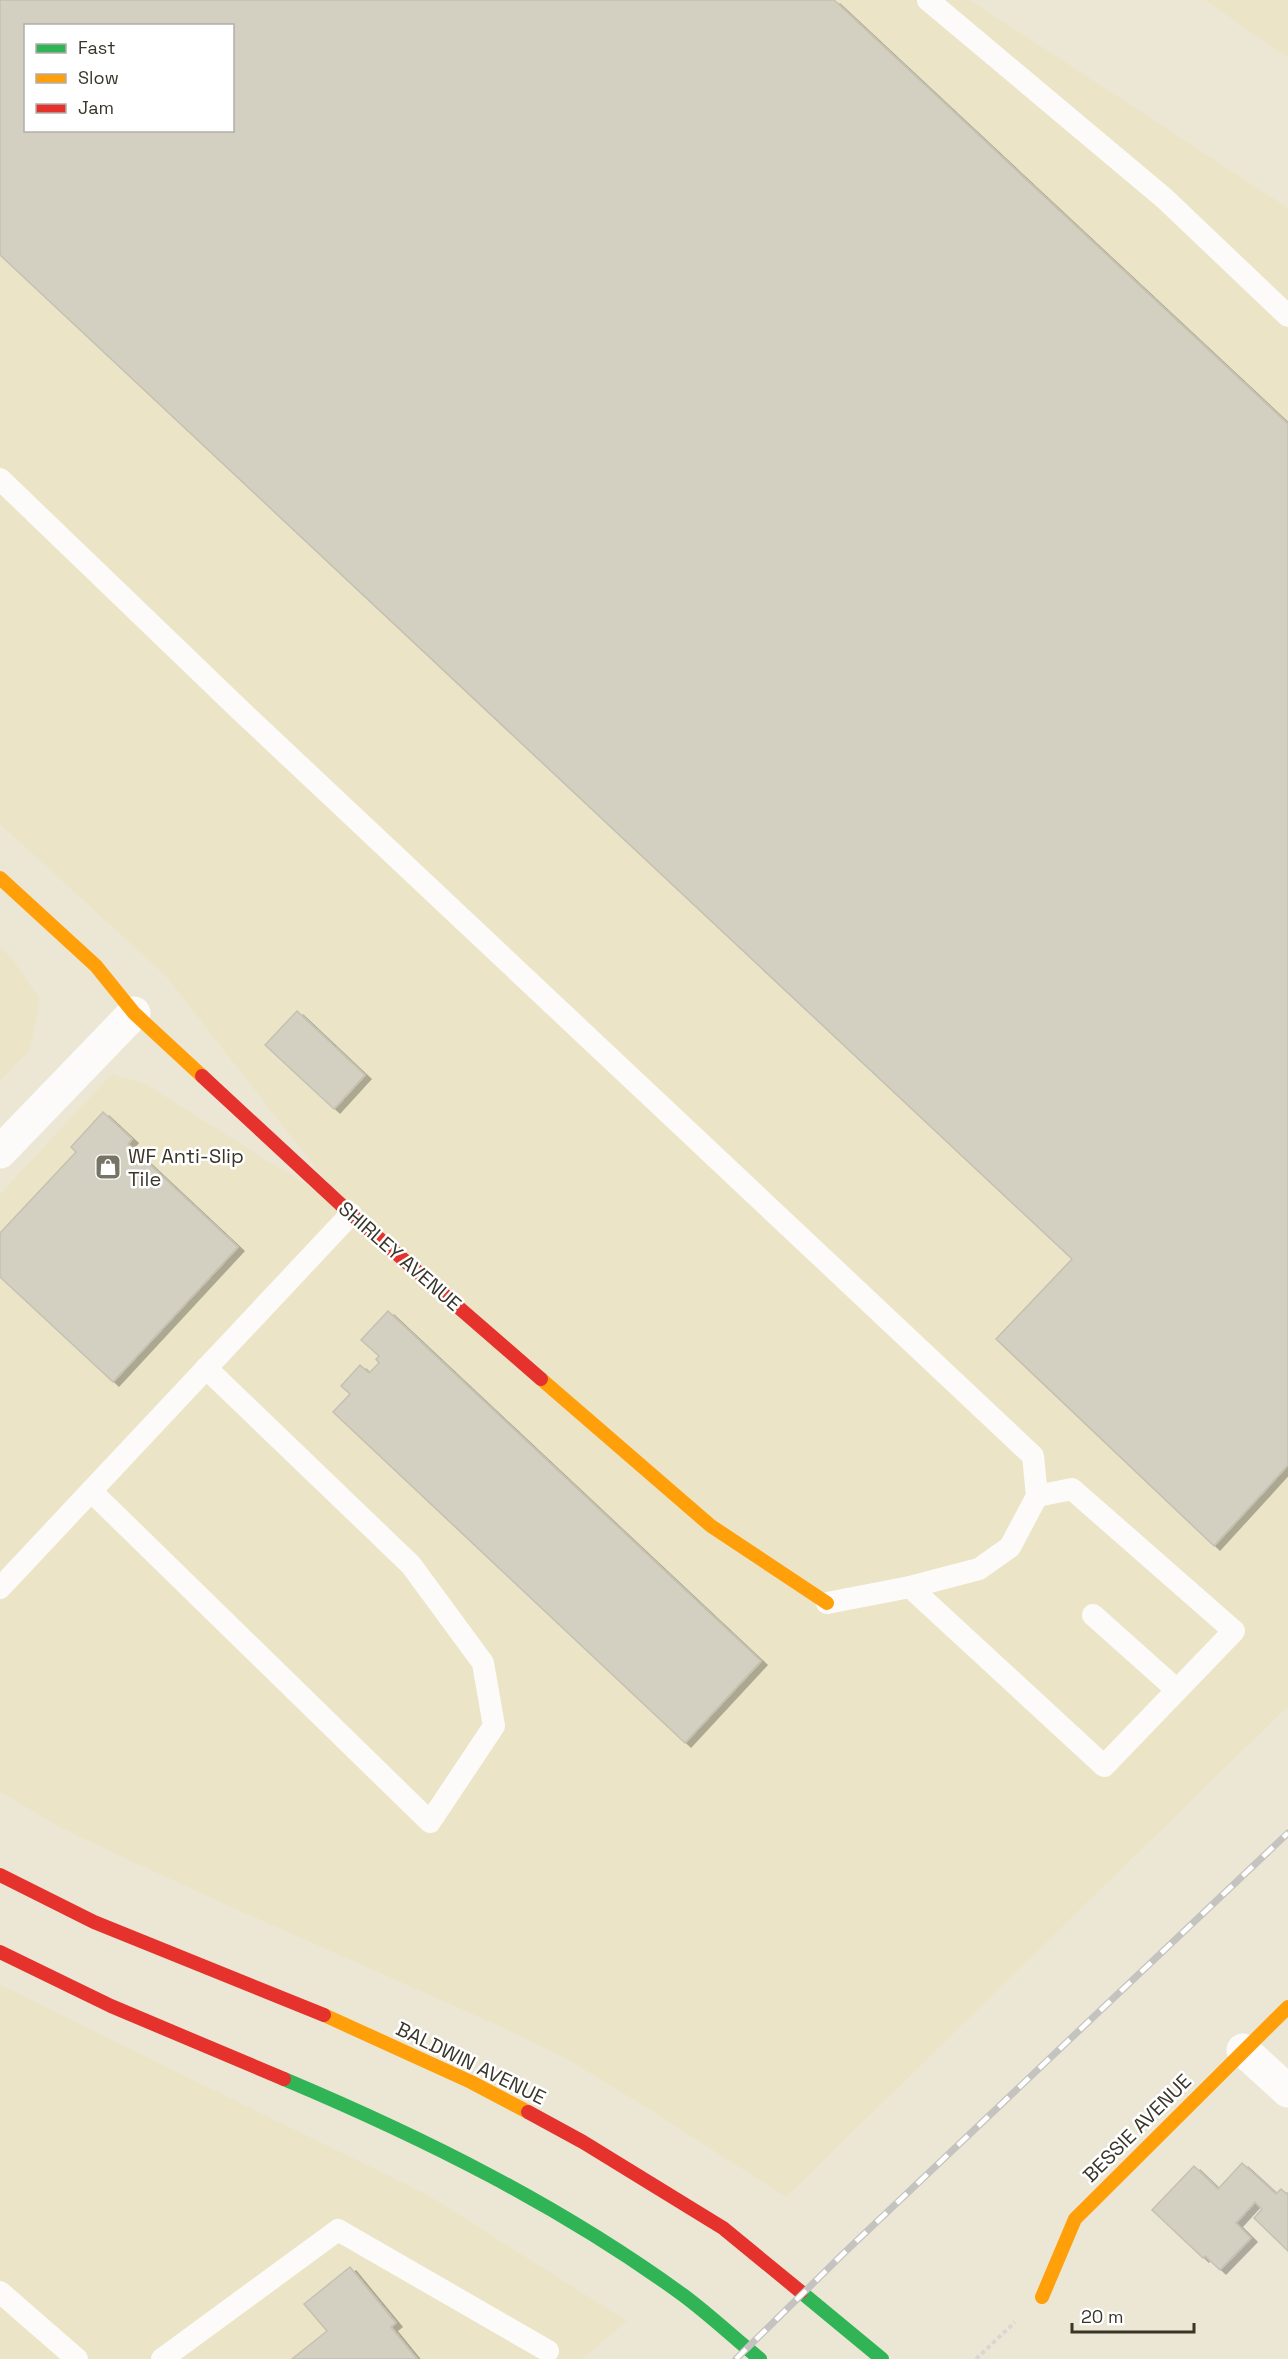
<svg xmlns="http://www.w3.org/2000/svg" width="1288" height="2359" viewBox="0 0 1288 2359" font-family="'Space Grotesk',sans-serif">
<defs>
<filter id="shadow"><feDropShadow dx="6" dy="4" stdDeviation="0" flood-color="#0004"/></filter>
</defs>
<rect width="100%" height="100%" fill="#ece7d5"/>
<g fill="#ebe4c6" fill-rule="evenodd">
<path d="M0,0H970L1288,208V1706L786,2197L644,2106L562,2056L479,2017L211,1898L63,1829L0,1792V1194L112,1074L145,1084L350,1212L165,975L0,824ZM26,26H232V130H26Z"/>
<polygon points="1205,0 1288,0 1288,58"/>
<polygon points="0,947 12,959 40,999 30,1049 0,1081"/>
<polygon points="0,1985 428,2195 627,2321 582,2359 0,2359"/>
</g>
<g fill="#d3cfc1" stroke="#c4c1b3" stroke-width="1.5" fill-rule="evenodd" filter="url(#shadow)">
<path d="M0,0H834L1288,424V1465L1214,1546L996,1339L1072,1259L0,255ZM26,26H232V130H26Z"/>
<polygon points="297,1011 365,1075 334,1109 265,1045"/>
<polygon points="103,1112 132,1139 128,1144 238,1247 113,1382 0,1277 0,1233 76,1152 71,1147"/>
<polygon points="388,1311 761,1661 685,1743 333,1412 350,1394 341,1386 360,1365 369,1373 379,1363 376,1359 379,1356 361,1340"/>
<polygon points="1242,2163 1276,2194 1281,2189 1288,2195 1288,2251 1254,2218 1262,2209 1255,2202 1236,2223 1251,2238 1220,2270 1205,2256 1203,2258 1152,2210 1194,2166 1218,2189"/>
<polygon points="350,2267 396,2323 391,2327 417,2359 292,2359 327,2331 304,2304"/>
</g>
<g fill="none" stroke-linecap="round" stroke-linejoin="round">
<polyline stroke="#d8d7d2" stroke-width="4" stroke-dasharray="4.5 3" stroke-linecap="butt" points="976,2359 1015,2322"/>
<g stroke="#fcfbf9" stroke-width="22">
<polyline points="928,0 1164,198 1288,316"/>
<polyline points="0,479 239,709 1033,1456 1037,1496 1010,1547 979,1569 910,1587 827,1603"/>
<polyline points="91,1491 430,1822 494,1726 483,1663 411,1565 206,1368"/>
<polyline points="910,1587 1104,1766 1234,1631 1072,1489 1037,1496"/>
<polyline points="0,1588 351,1214"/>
<polyline points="1093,1615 1177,1690"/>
<polyline points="0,2292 77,2359"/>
<polyline points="162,2359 338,2230 548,2351"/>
</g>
<g stroke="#fcfbf9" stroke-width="33">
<polyline points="0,1152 134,1013"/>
<polyline points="1243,2050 1288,2091"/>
</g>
<g stroke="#30b455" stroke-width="14">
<path d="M284,2079C424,2138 559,2205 683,2295C710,2315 734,2338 760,2359"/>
<polyline points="801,2292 882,2359"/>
</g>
<g stroke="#ff9f0a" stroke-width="14">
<polyline points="0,878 96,966 134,1013 202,1076"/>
<polyline points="541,1379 711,1526 827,1603"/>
<polyline points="324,2015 471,2082 528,2112"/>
<polyline points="1042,2297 1075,2219 1288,2007"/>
</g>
<g stroke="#e5322d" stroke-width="14">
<polyline points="202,1076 351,1214 541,1379"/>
<polyline points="0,1875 94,1922 324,2015"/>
<polyline points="0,1952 111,2006 284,2079"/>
<polyline points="528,2112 583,2142 723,2228 801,2292"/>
</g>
<g stroke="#c4c3bf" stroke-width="7">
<polyline id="rail" points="736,2359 846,2251 1288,1833"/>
</g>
<use href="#rail" stroke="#fff" stroke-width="4.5" stroke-dasharray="14" stroke-linecap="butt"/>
</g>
<defs>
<g id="shop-square" transform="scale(1.35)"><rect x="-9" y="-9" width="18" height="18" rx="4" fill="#787465" stroke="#fff"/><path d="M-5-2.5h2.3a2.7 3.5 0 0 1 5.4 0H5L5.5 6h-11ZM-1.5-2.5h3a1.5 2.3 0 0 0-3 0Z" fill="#fff"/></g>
</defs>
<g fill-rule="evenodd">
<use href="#shop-square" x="108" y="1167"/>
</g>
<g text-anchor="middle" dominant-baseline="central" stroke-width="5" stroke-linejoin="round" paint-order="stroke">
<g font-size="20" fill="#393629" stroke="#fff" text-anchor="start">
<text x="128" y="1156">WF Anti-Slip<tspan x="128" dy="23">Tile</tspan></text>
</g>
<g font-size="20" fill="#393629" stroke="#fff">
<text transform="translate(400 1256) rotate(41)">SHIRLEY AVENUE</text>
<text transform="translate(471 2063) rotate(26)">BALDWIN AVENUE</text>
<text transform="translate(1137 2128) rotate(-45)">BESSIE AVENUE</text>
</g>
</g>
<rect x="24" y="24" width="210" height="108" fill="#ffffff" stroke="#b0afa9" stroke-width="1.5"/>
<rect x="36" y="44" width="30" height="9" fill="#30b455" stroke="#b0afa9" stroke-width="1.5"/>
<text x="78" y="54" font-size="18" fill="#393629">Fast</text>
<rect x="36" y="74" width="30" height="9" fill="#ff9f0a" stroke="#b0afa9" stroke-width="1.5"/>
<text x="78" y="84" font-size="18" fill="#393629">Slow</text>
<rect x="36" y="104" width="30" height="9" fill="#e5322d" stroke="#b0afa9" stroke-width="1.5"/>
<text x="78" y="114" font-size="18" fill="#393629">Jam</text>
<path d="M1072 2323v9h122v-9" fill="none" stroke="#393629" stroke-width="3"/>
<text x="1081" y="2323" font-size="18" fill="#393629" stroke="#ffffff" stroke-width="4.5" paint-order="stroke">20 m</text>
</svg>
